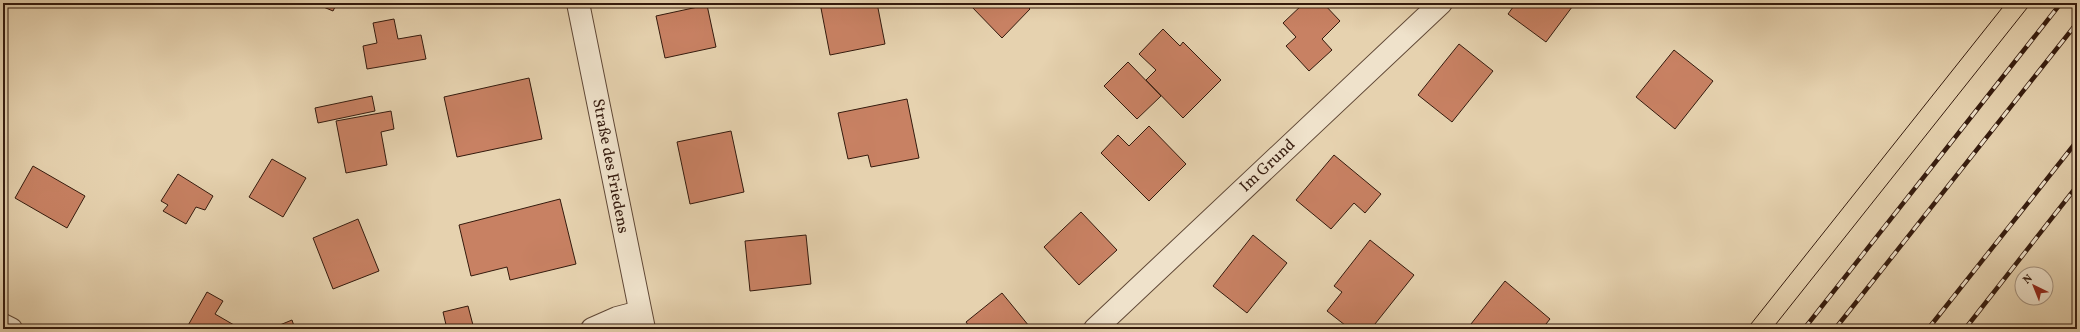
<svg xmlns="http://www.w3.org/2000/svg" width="2080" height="332" viewBox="0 0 2080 332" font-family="Vollkorn,serif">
<rect width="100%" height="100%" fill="#e6d2af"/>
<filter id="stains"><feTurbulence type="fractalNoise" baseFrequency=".005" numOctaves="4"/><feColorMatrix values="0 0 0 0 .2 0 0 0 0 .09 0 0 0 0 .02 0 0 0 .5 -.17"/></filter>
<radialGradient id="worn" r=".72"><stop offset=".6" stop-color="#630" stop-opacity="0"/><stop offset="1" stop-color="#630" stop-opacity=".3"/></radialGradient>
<g fill="#c88163" stroke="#341a0d">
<polygon points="314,3 337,3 333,11"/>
<polygon points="820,3 877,3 885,44 830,55"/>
<polygon points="974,3 1024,3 1030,9 1002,38 971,6"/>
<polygon points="1304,3 1323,3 1340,21 1322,39 1332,50 1309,71 1286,46 1296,37 1283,23"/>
<polygon points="1516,3 1575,3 1546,42 1508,14"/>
<polygon points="707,5 716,47 665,58 656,16"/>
<polygon points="394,19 398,39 421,35 426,59 367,69 363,46 377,43 373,23"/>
<polygon points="1163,29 1180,46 1183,42 1221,80 1183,118 1146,80 1156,70 1139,54"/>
<polygon points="1459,44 1493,71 1452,122 1418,95"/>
<polygon points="1674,50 1713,81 1675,129 1636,97"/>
<polygon points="1128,62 1161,96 1137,119 1104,86"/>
<polygon points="529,78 542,139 457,157 444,97"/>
<polygon points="372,96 375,111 318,123 315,108"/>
<polygon points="907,99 919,158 871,167 868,155 848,159 838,113"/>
<polygon points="391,111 394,129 381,132 387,165 346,173 336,121"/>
<polygon points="1149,126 1186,164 1149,201 1101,153 1118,135 1129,146"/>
<polygon points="731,131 744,192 690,204 677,142"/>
<polygon points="1334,155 1381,194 1365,213 1354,203 1331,229 1296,200"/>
<polygon points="272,159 306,178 283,217 249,197"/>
<polygon points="33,166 85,196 67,228 15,198"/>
<polygon points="178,174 213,196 205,210 196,207 186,224 163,211 168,205 161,201"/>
<polygon points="560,199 576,264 510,280 507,267 471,276 459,225"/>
<polygon points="1081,212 1117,250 1079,285 1044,247"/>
<polygon points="358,219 379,271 333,289 313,238"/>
<polygon points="806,235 811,284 750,291 745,241"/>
<polygon points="1253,235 1287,263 1247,313 1213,286"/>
<polygon points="1370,240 1414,275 1371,329 1350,329 1327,311 1342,292 1334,286"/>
<polygon points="1505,281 1550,319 1542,329 1467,329"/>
<polygon points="207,292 223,301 215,314 234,325 231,329 186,329"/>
<polygon points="1002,293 1029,326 1025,329 971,329 966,322"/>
<polygon points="468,306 474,329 447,329 443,312"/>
<polygon points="292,320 295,329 270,329"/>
</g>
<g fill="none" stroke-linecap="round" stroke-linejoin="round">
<g stroke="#604836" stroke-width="24">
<g id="minor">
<polyline points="578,3 644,329"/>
<polyline points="3,325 11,329"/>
<polyline points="592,329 617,318 640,312"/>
<polyline points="1095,329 1441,3"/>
</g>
</g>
<use href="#minor" stroke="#efe2cb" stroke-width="22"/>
<g stroke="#341a0d" stroke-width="1">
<polyline points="1747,329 2006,3"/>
<polyline points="1772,329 2031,3"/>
</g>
<g stroke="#341a0d" stroke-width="4.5">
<g id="rail">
<polyline points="1804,329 2061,3"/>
<polyline points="1835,329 2077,23"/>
<polyline points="1928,329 2077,141"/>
<polyline points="1965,329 2077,186"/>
</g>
</g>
<use href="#rail" stroke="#efe2cb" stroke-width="3" stroke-dasharray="9" stroke-linecap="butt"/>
</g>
<g text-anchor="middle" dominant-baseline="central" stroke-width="4" stroke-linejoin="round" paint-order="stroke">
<g font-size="16" fill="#341a0d" stroke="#efe2cb">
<text transform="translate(610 166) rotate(79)">Straße des Friedens</text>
<text transform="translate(1268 166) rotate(-43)">Im Grund</text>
</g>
</g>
<rect width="2080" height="332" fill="none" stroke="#e6d2af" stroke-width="16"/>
<rect x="4" y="4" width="2072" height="324" fill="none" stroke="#341a0d" stroke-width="2"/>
<rect x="8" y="8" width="2064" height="316" fill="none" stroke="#341a0d"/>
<g transform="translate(2034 286) rotate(317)"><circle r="19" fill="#efe2cb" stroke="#a4927f"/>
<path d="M0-3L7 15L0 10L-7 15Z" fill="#8f2418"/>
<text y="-6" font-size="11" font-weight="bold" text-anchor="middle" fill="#341a0d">N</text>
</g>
<rect width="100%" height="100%" filter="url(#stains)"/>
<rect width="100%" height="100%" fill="url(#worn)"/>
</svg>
